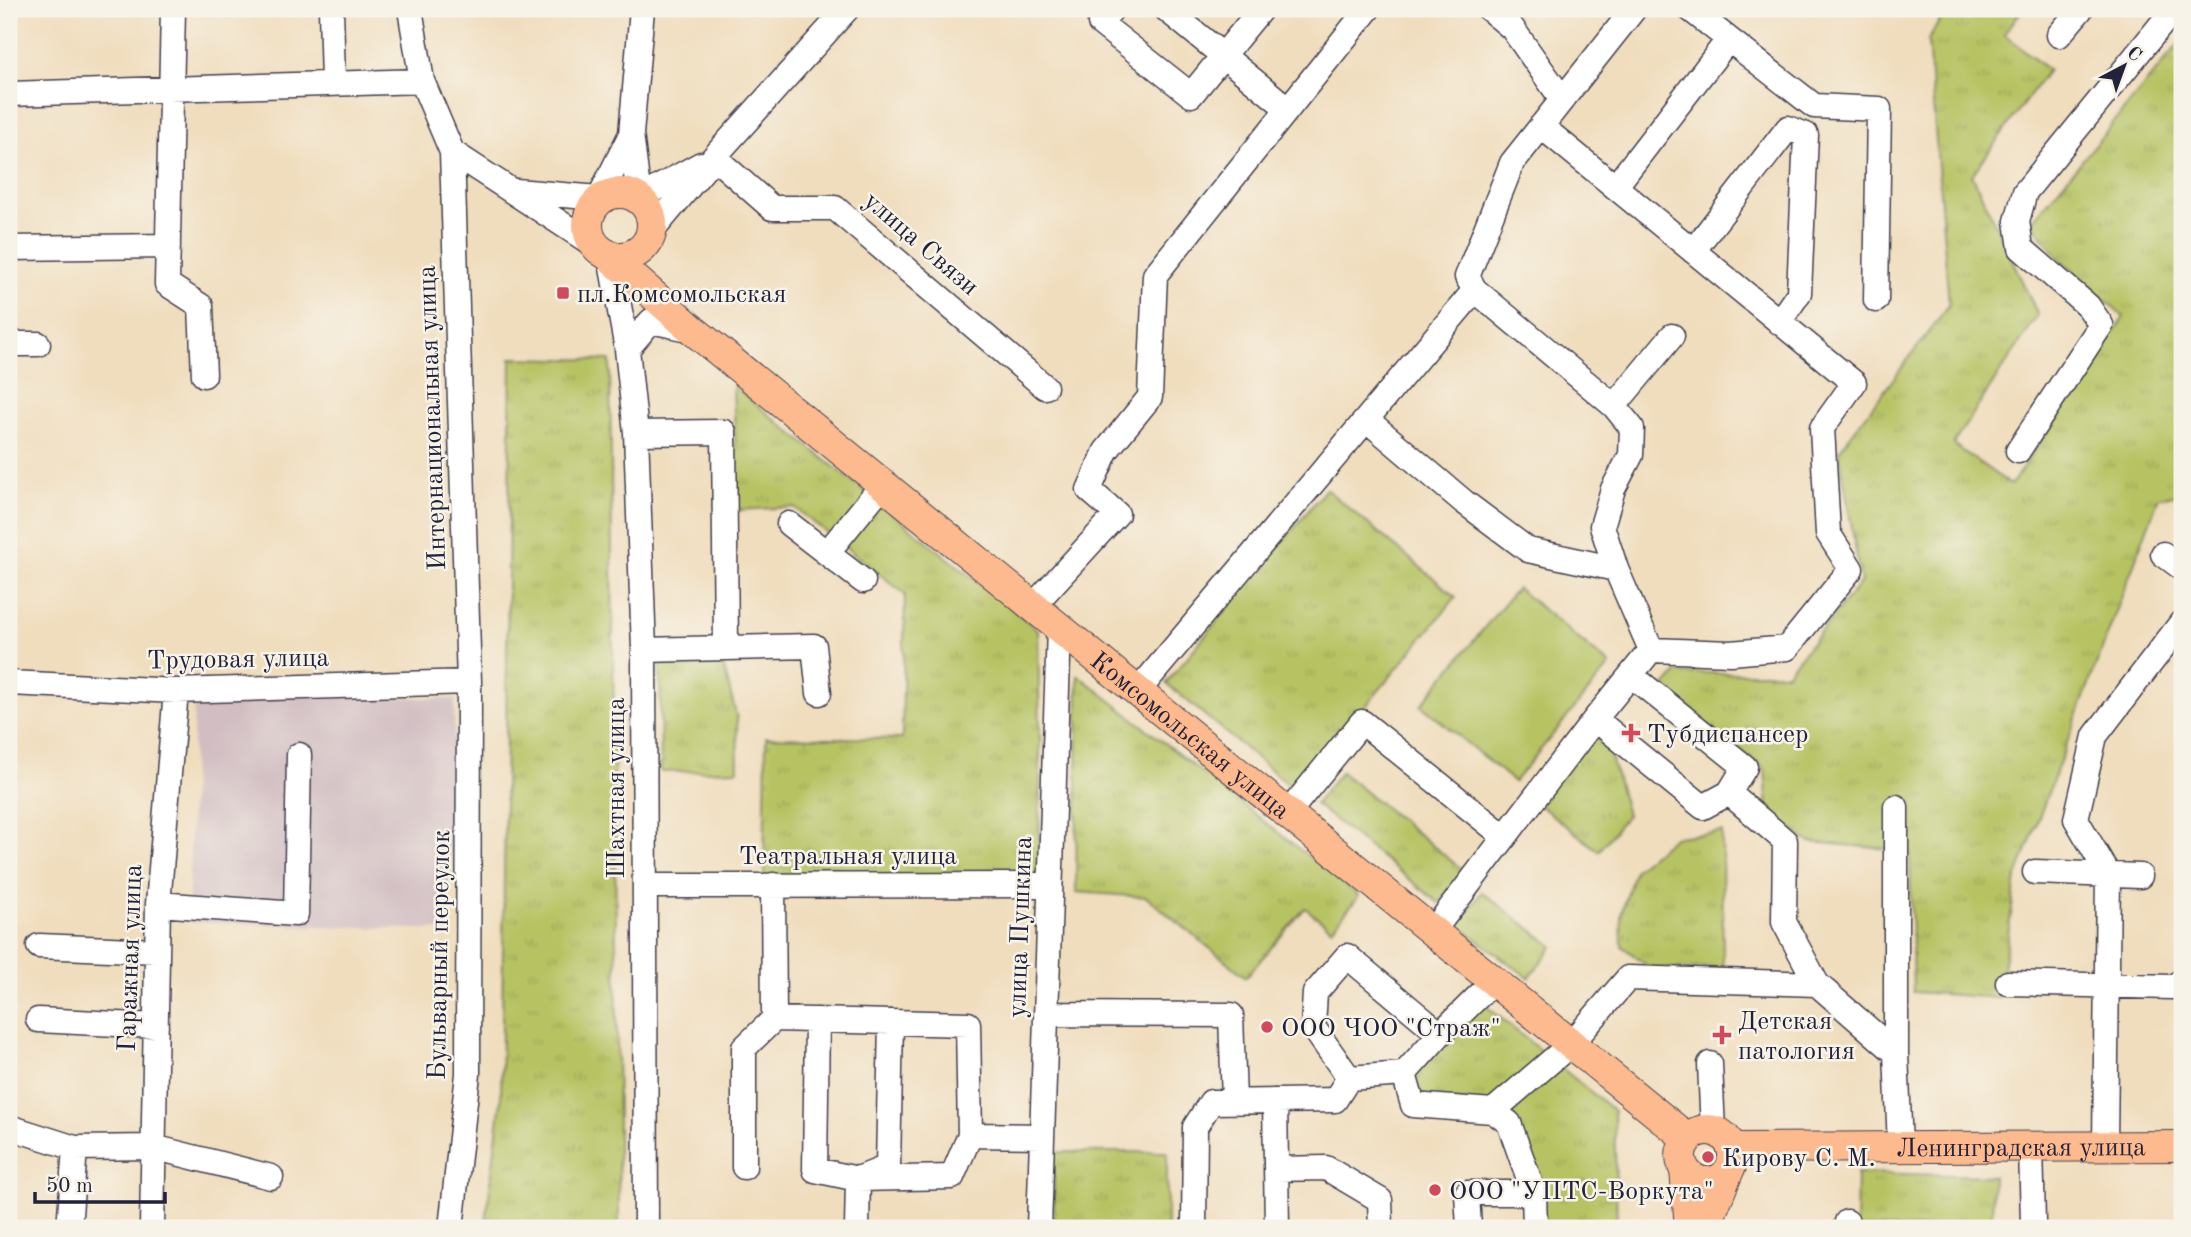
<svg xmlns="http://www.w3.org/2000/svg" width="2191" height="1237" font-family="'Old Standard TT',serif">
<defs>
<pattern id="grass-tufts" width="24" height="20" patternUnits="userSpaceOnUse" patternTransform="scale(1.75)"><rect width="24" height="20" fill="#b7c364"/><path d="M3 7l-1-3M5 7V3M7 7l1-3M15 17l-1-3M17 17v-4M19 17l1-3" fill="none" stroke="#9da758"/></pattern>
</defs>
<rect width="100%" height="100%" fill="#f7f3e8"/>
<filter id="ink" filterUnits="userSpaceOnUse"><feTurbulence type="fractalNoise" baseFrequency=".0143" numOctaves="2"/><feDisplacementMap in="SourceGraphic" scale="14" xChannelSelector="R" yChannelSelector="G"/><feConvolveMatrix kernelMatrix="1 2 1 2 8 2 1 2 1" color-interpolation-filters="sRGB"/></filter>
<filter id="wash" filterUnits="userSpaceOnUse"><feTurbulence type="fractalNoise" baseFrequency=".00686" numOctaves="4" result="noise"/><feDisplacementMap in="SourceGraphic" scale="28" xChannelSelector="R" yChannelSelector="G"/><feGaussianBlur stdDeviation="1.57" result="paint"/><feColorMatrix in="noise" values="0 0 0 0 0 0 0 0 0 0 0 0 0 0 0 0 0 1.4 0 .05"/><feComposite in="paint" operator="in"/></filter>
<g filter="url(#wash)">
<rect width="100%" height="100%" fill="#f0ddbd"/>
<path fill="#d2bec2" d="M 194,692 L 455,699 L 449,930 L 188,922 Z"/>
<path fill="url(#grass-tufts)" stroke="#6c7250" stroke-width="2" d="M 1947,9 L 2023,9 L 2004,34 L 2048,70 L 1972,175 L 2038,315 L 1953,444 L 2011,485 L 2124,317 L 2059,258 L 2031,222 L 2182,40 L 2182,494 L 2159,497 L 2016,879 L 1999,998 L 1913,992 L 1910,851 L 1809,842 L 1768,812 L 1765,769 L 1661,691 L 1677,673 L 1787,673 L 1861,582 L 1839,451 L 1949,305 L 1928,40 Z
M 511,358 L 610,360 L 619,1228 L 485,1228 L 501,1100 Z
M 733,386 L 1038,630 L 1040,740 L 1039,882 L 764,879 L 766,737 L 902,739 L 905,594 L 794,507 L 738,510 Z
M 1326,489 L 1456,597 L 1296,791 L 1166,683 Z
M 723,664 L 737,718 L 738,770 L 661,772 L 660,665 Z
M 1078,675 L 1359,896 L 1332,929 L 1305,908 L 1246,977 L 1146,897 L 1076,892 Z
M 1594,733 L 1609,749 L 1627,815 L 1599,851 L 1538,804 Z
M 1341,772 L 1464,871 L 1439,903 L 1315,804 Z
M 1722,832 L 1723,967 L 1651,969 L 1622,946 L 1621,915 L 1635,869 L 1674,837 Z
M 1482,892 L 1553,946 L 1529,978 L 1458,925 Z
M 1480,1001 L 1614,1111 L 1617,1228 L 1541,1228 L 1510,1106 L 1420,1099 L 1413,1076 Z
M 1054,1152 L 1167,1152 L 1167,1228 L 1054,1228 Z
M 1857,1173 L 1993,1176 L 1992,1228 L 1856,1228 Z"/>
<path fill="#b7c364" stroke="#6c7250" stroke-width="2" d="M 1517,588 L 1610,665 L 1514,782 L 1421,705 Z"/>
</g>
<g filter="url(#ink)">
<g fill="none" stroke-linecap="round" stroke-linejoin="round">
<defs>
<path id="minor" d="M 173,9 L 167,284 L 201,306 L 204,375
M 331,9 L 333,82
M 410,9 L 422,81 L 452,152 L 469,682 L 468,1074 L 451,1228
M 642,9 L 631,134 L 639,198 L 701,164
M 1112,9 L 1100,23 L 1191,95 L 1261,9
M 1166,9 L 1287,108
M 1489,9 L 1512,28 L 1562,99
M 1634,9 L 1512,163 L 1467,277 L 1475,290 L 1614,406 L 1632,428 L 1631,455 L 1613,489 L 1602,526 L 1616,569 L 1651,650
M 1690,9 L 1814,106 L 1879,109 L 1876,300
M 2059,35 L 2081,9
M 9,94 L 422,81
M 452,152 L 591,243
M 714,157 L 772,208 L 835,208 L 1045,387
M 1615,187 L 1728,40
M 516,191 L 599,198 L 631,134
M 652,231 L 714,157 L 847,9
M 9,248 L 168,246
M 1693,251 L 1788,128 L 1806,135 L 1799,293 L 1779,322
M 610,257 L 627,349 L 636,433 L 644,650 L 646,1228
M 9,344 L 38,344
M 627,349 L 651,321 L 693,330
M 1614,406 L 1672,336
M 1367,420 L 1464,502 L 1528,550 L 1616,569
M 636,433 L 724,432 L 726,648 L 644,650
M 2018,451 L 2101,325 L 2088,306 L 2021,248 L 2017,221 L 2025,192 L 2174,9
M 789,524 L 863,581
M 827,553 L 883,484
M 2163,554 L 2182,568
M 1033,606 L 1117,514 L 1089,490 L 1106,451 L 1150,397 L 1155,275 L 1368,9
M 726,648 L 814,646 L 819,693
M 1631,675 L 1745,767 L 1729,793 L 1785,841 L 1784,922 L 1817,984
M 9,683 L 176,691 L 469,682
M 1138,691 L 1475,290
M 1595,719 L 1703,807 L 1729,793
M 1896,807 L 1896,1053 L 1900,1147
M 1288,813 L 1362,722 L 1505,837
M 2035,872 L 2140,876
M 773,885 L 774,1019 L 968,1024 L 970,1135 L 1042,1136
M 645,886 L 1050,885
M 158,904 L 296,914 L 299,755
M 1433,931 L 1595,719 L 1651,650 L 1731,653 L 1787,648 L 1851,569 L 1828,533 L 1822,428 L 1854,383 L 1541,126
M 39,946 L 157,951
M 2008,983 L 2172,987 L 2182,981
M 1046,1014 L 1231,1015 L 1234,1101
M 38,1020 L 156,1026
M 817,1020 L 815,1170 L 858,1179 L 952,1177 L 970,1135
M 1710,1064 L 1713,1131
M 1404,1074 L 1440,1034
M 1349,1078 L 1313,1027 L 1315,993 L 1347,956 L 1440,1034 L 1494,981
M 1275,1101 L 1277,1228
M 1493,1111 L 1509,1123 L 1534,1193 L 1535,1228
M 9,1127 L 75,1148 L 153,1147 L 271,1177
M 2105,1146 L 2108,874 L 2076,819 L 2095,736 L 2182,622
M 2031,1147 L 2033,1222
M 744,1167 L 744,1048 L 774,1019
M 1276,1169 L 1326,1168 L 1380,1200 L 1381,1228
M 1847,1222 L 1847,1228
M 69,1228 L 75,1148
M 152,1228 L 158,904 L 176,691
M 857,1228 L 858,1179 L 888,1167 L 891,1022
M 1039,1228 L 1059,628
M 1194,1228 L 1195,1127 L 1211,1102 L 1335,1100 L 1349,1078 L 1404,1074 L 1413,1105 L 1493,1111 L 1571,1044 L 1628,978 L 1817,984 L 1896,1053
M 1469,1228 L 1467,1193 L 1534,1193"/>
<g id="major">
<circle cx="620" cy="225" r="32"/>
<path id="s1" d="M 610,257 L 693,330 L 1688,1139"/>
<circle cx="1707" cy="1156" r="26"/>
<path id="s2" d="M 1732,1148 L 2182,1146"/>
<path d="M 1685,1170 L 1690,1228"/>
<path d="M 1705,1228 L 1728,1172"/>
</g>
</defs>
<use href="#minor" stroke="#413e4e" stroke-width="27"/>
<use href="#major" stroke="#413e4e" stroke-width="32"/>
<use href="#minor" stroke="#fff" stroke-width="24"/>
<use href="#major" stroke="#fcba8e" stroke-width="30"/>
</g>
</g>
<g fill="#d1495b" stroke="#f7f3e8" stroke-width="2.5">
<rect x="556" y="286" width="14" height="14" rx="3.5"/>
<path d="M1627.5 722.5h7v7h7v7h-7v7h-7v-7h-7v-7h7z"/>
<circle cx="1267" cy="1027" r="7"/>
<path d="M1718.5 1024.5h7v7h7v7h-7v7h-7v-7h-7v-7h7z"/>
<circle cx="1708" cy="1157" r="7"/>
<circle cx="1435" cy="1190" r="7"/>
</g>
<g text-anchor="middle" stroke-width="5" stroke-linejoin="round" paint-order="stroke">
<g font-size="26" fill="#22223b" stroke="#f7f3e8">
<text transform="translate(922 243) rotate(41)" y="9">улица Связи</text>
<text transform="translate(431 418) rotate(-92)" y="9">Интернациональная улица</text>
<text transform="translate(238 658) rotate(-1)" y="9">Трудовая улица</text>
<text dy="9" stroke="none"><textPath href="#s1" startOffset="752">Комсомольская улица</textPath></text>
<text transform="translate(615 788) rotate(-90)" y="9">Шахтная улица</text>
<text x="848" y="864">Театральная улица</text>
<text transform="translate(1019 927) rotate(-88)" y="9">улица Пушкина</text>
<text transform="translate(438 955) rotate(-89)" y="9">Бульварный переулок</text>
<text transform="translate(129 958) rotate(-88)" y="9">Гаражная улица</text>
<text dy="9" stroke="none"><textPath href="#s2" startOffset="289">Ленинградская улица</textPath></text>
</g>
<g font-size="26" fill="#22223b" stroke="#f7f3e8" text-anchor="start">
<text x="577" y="302">пл.Комсомольская</text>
<text x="1647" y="742">Тубдиспансер</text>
<text x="1738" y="1029">Детская<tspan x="1738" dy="30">патология</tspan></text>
<text x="1281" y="1036">ООО ЧОО "Страж"</text>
<text x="1722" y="1166">Кирову С. М.</text>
<text x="1449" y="1199">ООО "УПТС-Воркута"</text>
</g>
</g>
<rect width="2191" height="1237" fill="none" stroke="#f7f3e8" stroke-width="35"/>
<g transform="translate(2124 66) rotate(41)" stroke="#f7f3e8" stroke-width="5" paint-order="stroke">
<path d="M0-5L12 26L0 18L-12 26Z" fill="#22223b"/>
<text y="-10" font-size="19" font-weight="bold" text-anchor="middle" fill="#22223b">С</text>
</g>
<path d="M35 1192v10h130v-10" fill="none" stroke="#22223b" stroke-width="3.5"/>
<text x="46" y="1192" font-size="21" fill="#22223b" stroke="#f7f3e8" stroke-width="5" paint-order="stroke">50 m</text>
</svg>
